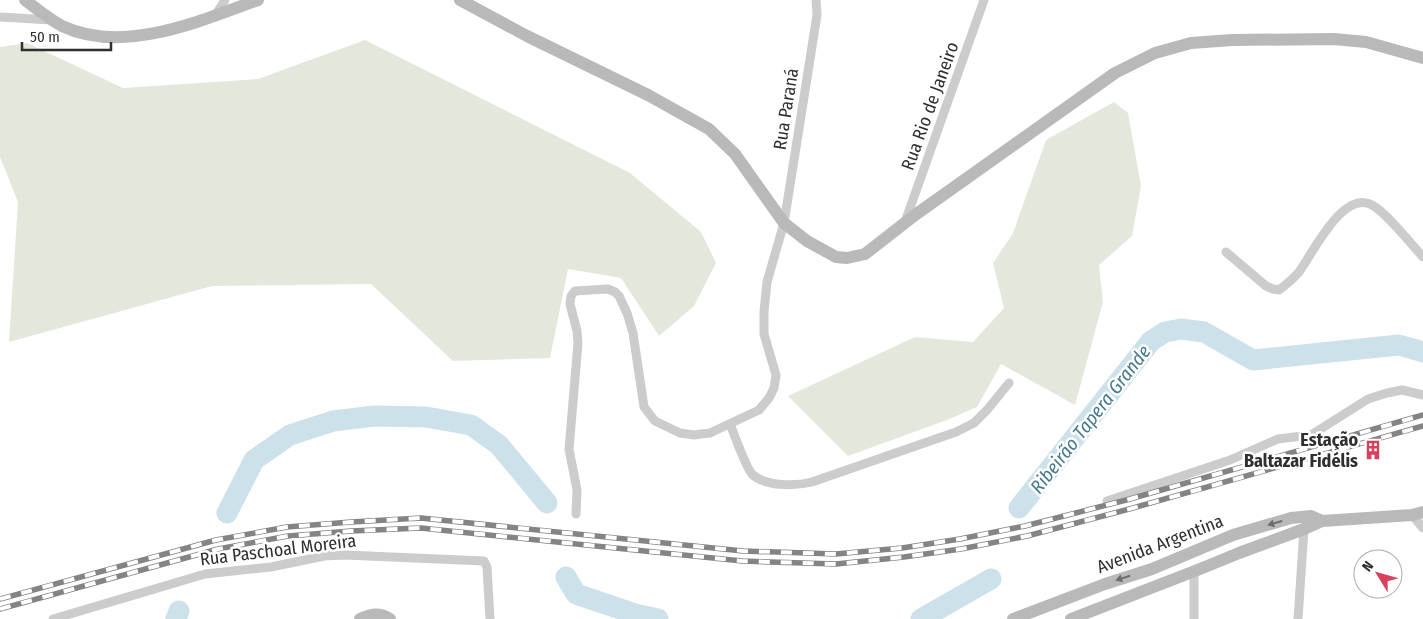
<svg xmlns="http://www.w3.org/2000/svg" width="1423" height="619" font-family="'Fira Sans Condensed',sans-serif">
<rect width="100%" height="100%" fill="#fff"/>
<path fill="#e4e8dc" d="M 365,40 L 630,173 L 701,232 L 716,263 L 694,306 L 659,336 L 621,278 L 568,269 L 550,358 L 453,361 L 371,284 L 212,286 L 9,342 L 18,202 L 0,157 L 0,47 L 27,43 L 123,88 L 258,79 Z
M 1114,102 L 1128,113 L 1141,186 L 1132,236 L 1099,265 L 1103,302 L 1075,405 L 1001,364 L 977,407 L 947,420 L 848,456 L 788,396 L 915,337 L 973,342 L 1004,308 L 993,263 L 1013,233 L 1046,140 Z"/>
<g fill="none" stroke-linecap="round" stroke-linejoin="round">
<path stroke="#cce1e9" stroke-width="21" d="M 1019,508 L 1151,341 L 1165,332 L 1181,329 L 1204,332 L 1253,360 L 1399,345 L 1423,352
M 227,513 L 254,460 L 290,435 L 333,421 L 374,416 L 426,417 L 471,425 L 499,445 L 547,503
M 566,577 L 576,594 L 635,614 L 658,619
M 176,619 L 179,611
M 921,619 L 991,579"/>
<path stroke="#ccc" stroke-width="9" d="M 215,16 L 225,0
M 0,17 L 51,20
M 905,222 L 984,0
M 1226,252 L 1266,286 L 1273,289 L 1279,290 C 1287,284 1293,279 1299,272 C 1313,253 1343,189 1372,205 C 1387,213 1410,243 1423,257
M 730,424 C 735,436 745,466 752,474 C 765,487 796,486 812,482 L 956,432 L 974,423 L 987,410 L 1009,383
M 1107,501 L 1230,460 L 1278,439 L 1311,435 L 1368,399 L 1387,393 L 1402,390 L 1423,395
M 576,514 L 577,490 L 569,449 L 578,343 L 577,331 L 570,304 L 571,296 L 575,291 L 608,289 L 615,292 L 619,296 L 627,313 L 633,333 L 644,407 L 655,421 L 680,433 L 694,435 L 710,433 L 759,410 L 769,398 L 774,388 L 776,375 L 764,334 L 764,312 L 767,282 L 784,223 L 817,15 L 816,0
M 1412,515 L 1423,528
M 53,619 L 205,574 L 271,567 L 324,556 L 345,555 L 484,561 L 487,567 L 490,619
M 1194,619 L 1194,571
M 1298,619 L 1304,529"/>
<path stroke="#b9b9b9" stroke-width="12" d="M 25,0 C 37,9 49,19 62,26 C 123,55 200,21 258,0
M 460,0 L 527,36 L 648,95 L 709,129 L 735,154 L 784,223 L 807,241 L 836,257 L 847,258 L 865,254 L 915,215 L 1115,73 L 1155,53 L 1191,43 L 1232,40 L 1334,39 L 1366,42 L 1423,58
M 360,619 C 371,614 379,612 390,619
M 1013,619 L 1105,584 L 1152,569 L 1233,535 L 1291,518 L 1311,516 L 1322,521
M 1071,619 L 1200,569 L 1239,553 L 1304,529 L 1322,521 L 1412,515 L 1423,512"/>
<defs>
<path id="rail" d="M 0,599 L 216,540 L 287,527 L 351,522 L 421,518 L 743,551 L 836,554 L 902,548 L 960,539 L 1025,526 L 1130,499 L 1423,415
M 0,609 L 218,549 L 288,536 L 351,531 L 421,528 L 742,561 L 836,564 L 904,557 L 961,549 L 1027,536 L 1133,508 L 1423,426"/>
</defs>
<use href="#rail" stroke="#848484" stroke-width="5.5"/>
<use href="#rail" stroke="#fff" stroke-width="4" stroke-dasharray="11" stroke-linecap="butt"/>
</g>
<defs><path id="oneway-solid" d="M-6-.8H1V-3.2L6.5 0L1 3.2V.8H-6Z" transform="scale(1.25)"/></defs>
<g fill="#6d6d6d">
<use href="#oneway-solid" transform="translate(1275 523) rotate(164)"/>
<use href="#oneway-solid" transform="translate(1123 578) rotate(162)"/>
</g>
<defs>
<symbol id="building-bare" viewBox="-9 -9 18 18"><path d="M-4-6H4V6H1V3H-1V6H-4ZM-2.5-4.3h1.7v1.8h-1.7ZM.8-4.3h1.7v1.8H.8ZM-2.5-1h1.7V.8h-1.7ZM.8-1h1.7V.8H.8Z" fill="#d7415d" stroke="#fff" stroke-width="2.5" paint-order="stroke"/></symbol>
</defs>
<g fill-rule="evenodd">
<use href="#building-bare" x="1359" y="436" width="28" height="28"/>
</g>
<g text-anchor="middle" stroke-width="5" stroke-linejoin="round" paint-order="stroke">
<g font-size="18" fill="#2f2f2f" stroke="#fff">
<text transform="translate(930 106) rotate(-70)" y="6">Rua Rio de Janeiro</text>
<text transform="translate(786 109) rotate(-81)" y="6">Rua Paraná</text>
<text transform="translate(1160 544) rotate(-21)" y="6">Avenida Argentina</text>
<text transform="translate(278 550) rotate(-7)" y="6">Rua Paschoal Moreira</text>
</g>
<g font-size="18" font-weight="bold" fill="#2f2f2f" stroke="#fff" text-anchor="end">
<text x="1358" y="446">Estação<tspan x="1358" dy="21">Baltazar Fidélis</tspan></text>
</g>
<g font-size="19" font-style="italic" fill="#44788b" stroke="#fff">
<text transform="translate(1090 419) rotate(-52)" y="7">Ribeirão Tapera Grande</text>
</g>
</g>
<g transform="translate(1378 574) rotate(307)"><circle r="24" fill="#ffffff" stroke="#acacac"/>
<path d="M0-4L9 19L0 12L-9 19Z" fill="#d7415d"/>
<text y="-8" font-size="14" font-weight="bold" text-anchor="middle" fill="#2f2f2f">N</text>
</g>
<path d="M22 42v8h89v-8" fill="none" stroke="#2f2f2f" stroke-width="2.5"/>
<text x="30" y="42" font-size="15" fill="#2f2f2f" stroke="#ffffff" stroke-width="4" paint-order="stroke">50 m</text>
</svg>
